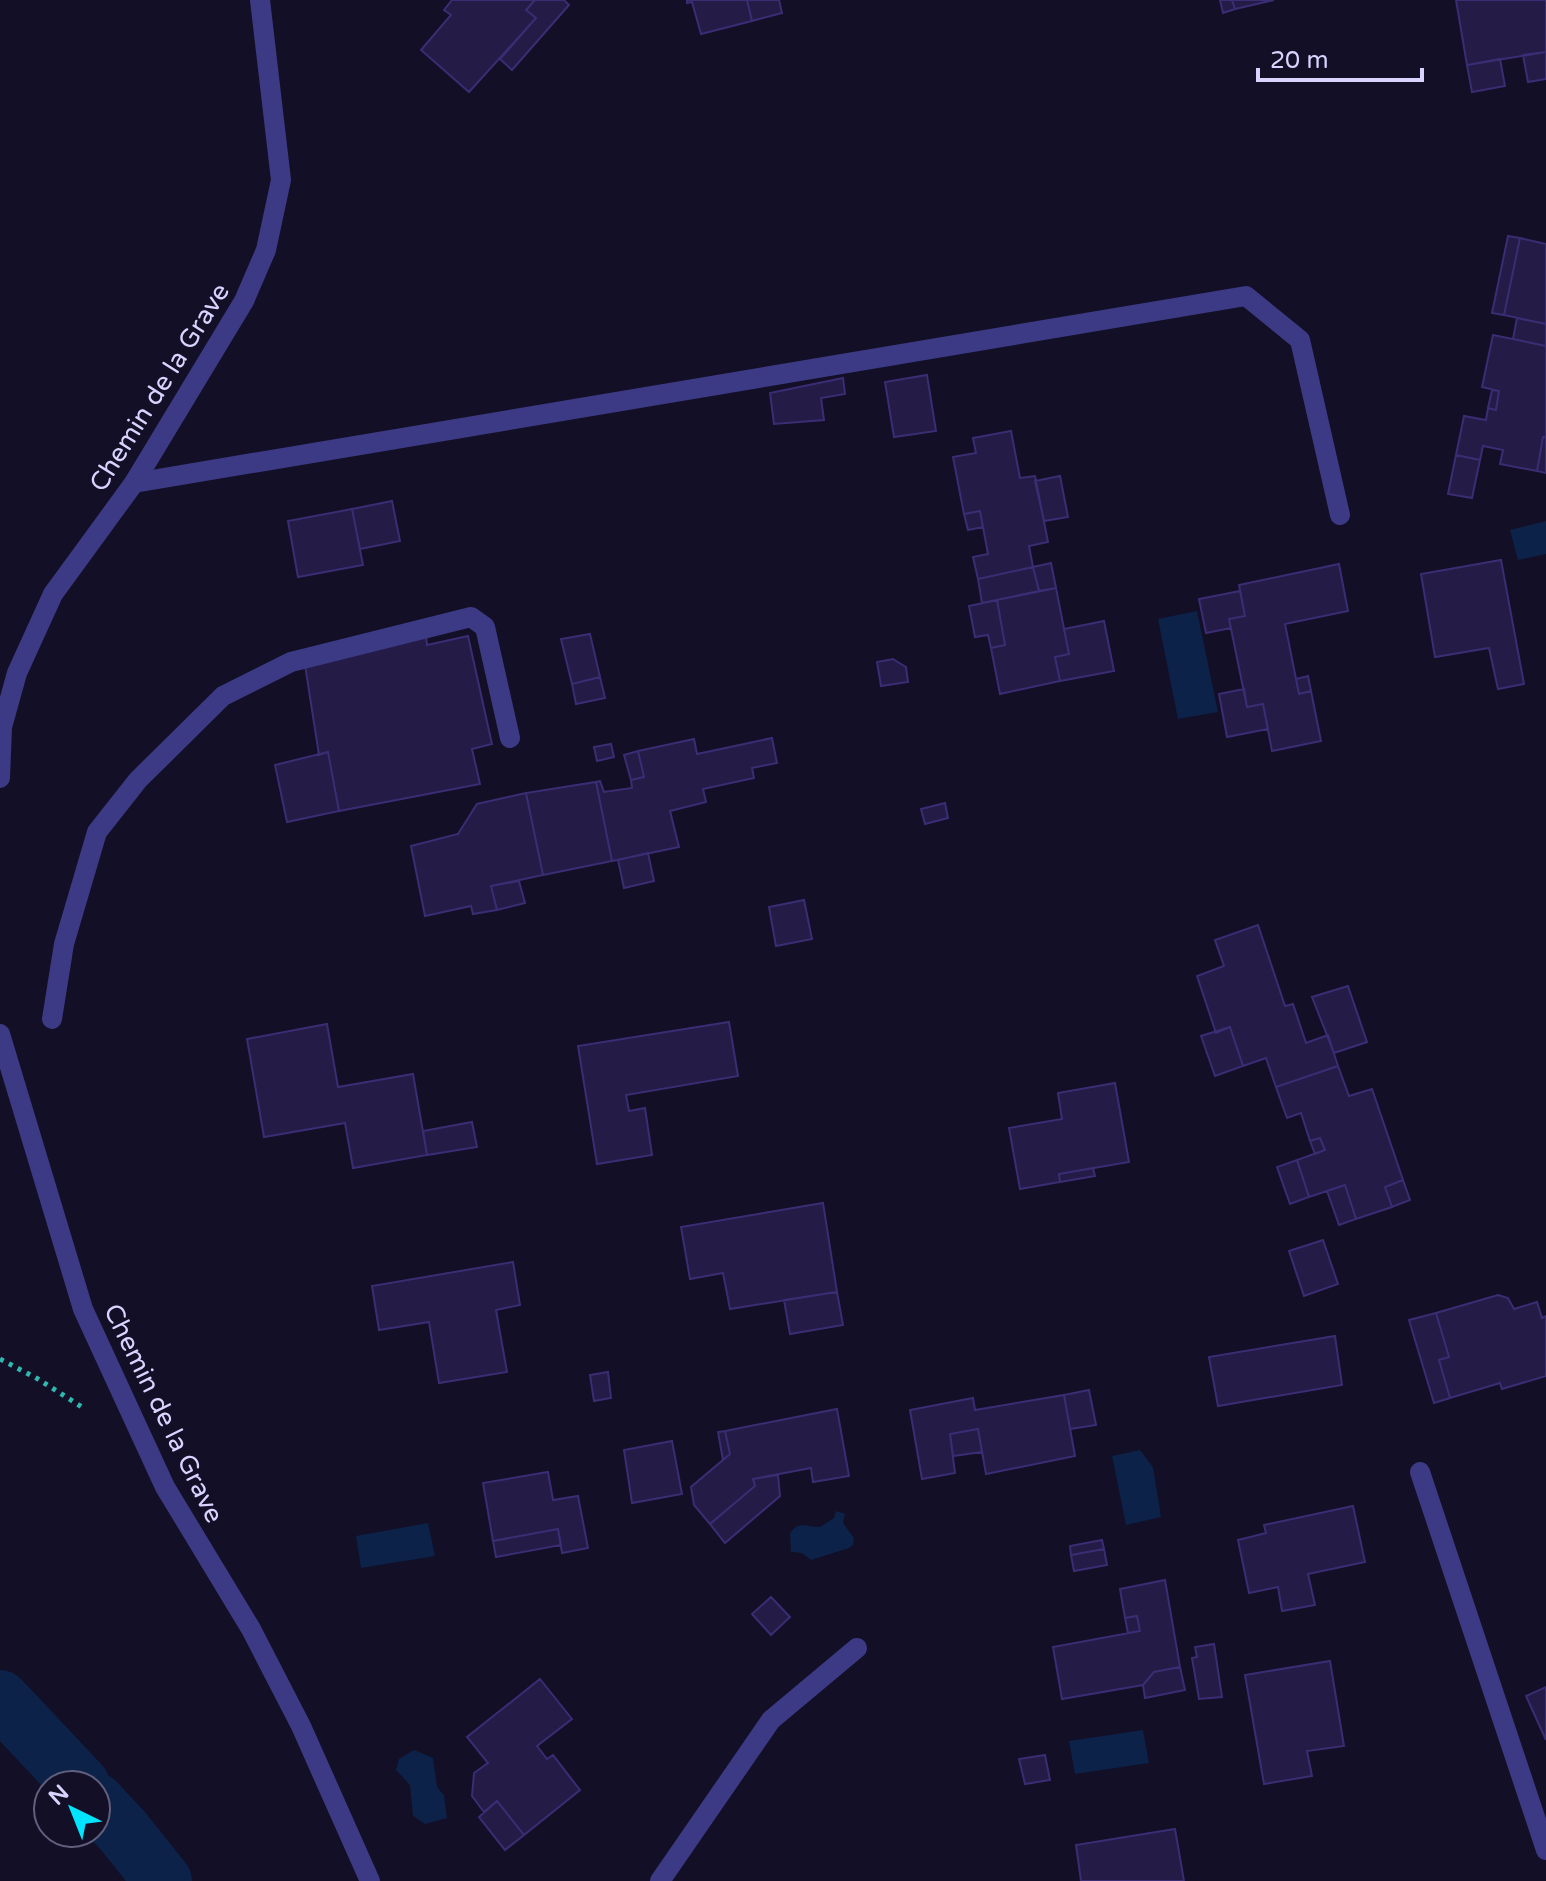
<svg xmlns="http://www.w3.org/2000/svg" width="1546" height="1881" font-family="'Varela Round',sans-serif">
<rect width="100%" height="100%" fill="#130f26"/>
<path fill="#0c2248" d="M 1546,521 L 1546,554 L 1518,560 L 1510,530 Z
M 1197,611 L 1218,712 L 1178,719 L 1158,619 Z
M 1140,1450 L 1153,1467 L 1161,1517 L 1126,1525 L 1112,1456 Z
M 836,1511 L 845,1514 L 843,1523 L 854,1538 L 853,1545 L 849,1548 L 811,1560 L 802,1553 L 791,1552 L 790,1534 C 797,1520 808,1527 820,1527 L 834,1518 Z
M 428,1523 L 435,1556 L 361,1568 L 356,1536 Z
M 1143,1730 L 1149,1763 L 1075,1774 L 1069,1741 Z
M 414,1750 L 433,1758 L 437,1787 L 444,1795 L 447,1818 L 425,1824 L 413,1816 L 410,1785 L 396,1770 L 399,1759 Z"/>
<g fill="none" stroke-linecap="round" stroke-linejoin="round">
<path stroke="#0c2248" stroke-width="58" d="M 0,1699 L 81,1785
M 96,1802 L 123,1831 L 163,1881"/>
</g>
<path fill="#241b47" stroke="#3b2d73" stroke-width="2" d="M 452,0 L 535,0 L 526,10 L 536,18 L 469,92 L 421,50 L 451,15 L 444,10 Z
M 535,0 L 564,0 L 569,5 L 512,70 L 500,59 L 536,18 L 526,10 Z
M 687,0 L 747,0 L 752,21 L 701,34 L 692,2 L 687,3 Z
M 747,0 L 779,0 L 782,13 L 752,21 Z
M 1220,0 L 1232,0 L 1235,9 L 1223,13 Z
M 1232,0 L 1274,0 L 1235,9 Z
M 1456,0 L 1546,0 L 1546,52 L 1467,65 Z
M 1546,52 L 1546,79 L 1528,82 L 1523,55 Z
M 1500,59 L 1505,86 L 1472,92 L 1467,65 Z
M 1508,236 L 1520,238 L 1504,315 L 1492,313 Z
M 1520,238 L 1546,244 L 1546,324 L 1504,315 Z
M 1517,318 L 1546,324 L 1546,346 L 1513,339 Z
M 1493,335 L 1546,346 L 1546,437 L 1543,437 L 1537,471 L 1500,464 L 1503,450 L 1483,446 L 1480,460 L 1456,455 L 1464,416 L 1486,420 L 1488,408 L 1496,410 L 1499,391 L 1482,387 Z
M 927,375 L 936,431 L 894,437 L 885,382 Z
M 843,378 L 845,394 L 821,398 L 824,420 L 774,424 L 770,393 Z
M 1492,390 L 1499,391 L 1496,410 L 1488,408 Z
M 1011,431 L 1020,478 L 1035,476 L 1048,542 L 1029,546 L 1033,567 L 978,579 L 973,557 L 988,554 L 980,511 L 964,514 L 953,457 L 976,453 L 973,438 Z
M 1543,437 L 1546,437 L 1546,473 L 1537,471 Z
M 1456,455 L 1480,460 L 1472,498 L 1448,494 Z
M 1060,476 L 1068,517 L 1044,521 L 1035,481 Z
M 392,501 L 400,541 L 360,549 L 352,509 Z
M 352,509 L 363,565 L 298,577 L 288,521 Z
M 980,511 L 983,527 L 968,530 L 964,514 Z
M 1501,560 L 1524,684 L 1498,689 L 1489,648 L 1435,657 L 1421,574 Z
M 1051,563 L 1056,588 L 1039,591 L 1033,567 Z
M 1339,564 L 1348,611 L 1285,624 L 1299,694 L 1311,691 L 1321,741 L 1272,751 L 1263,704 L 1247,707 L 1229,619 L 1245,616 L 1239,585 Z
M 1033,567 L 1039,591 L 982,603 L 978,579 Z
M 1056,588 L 1069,654 L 1055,657 L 1060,681 L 1000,694 L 991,648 L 1005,645 L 997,600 Z
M 1240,591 L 1245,616 L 1229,619 L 1231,628 L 1206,633 L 1199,599 Z
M 997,600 L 1005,645 L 991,648 L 988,635 L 975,637 L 969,606 Z
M 1104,621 L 1114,671 L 1060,681 L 1055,657 L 1069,654 L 1064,629 Z
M 590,634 L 600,677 L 572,684 L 561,639 Z
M 426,636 L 427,645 L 468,636 L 492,744 L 472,749 L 480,784 L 339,811 L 328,752 L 319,755 L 305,665 Z
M 893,659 L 906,667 L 908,682 L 881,686 L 877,662 Z
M 1308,676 L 1311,691 L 1299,694 L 1296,679 Z
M 600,677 L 605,698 L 576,704 L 572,684 Z
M 1244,689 L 1247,707 L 1263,704 L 1268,729 L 1227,737 L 1219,694 Z
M 772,738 L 777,763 L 752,768 L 754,778 L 703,789 L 706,802 L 670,811 L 679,847 L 612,861 L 596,782 L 600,781 L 604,792 L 632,788 L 631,780 L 644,777 L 638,751 L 694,739 L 697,754 Z
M 611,744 L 614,757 L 597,761 L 594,747 Z
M 638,751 L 644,777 L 631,780 L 624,755 Z
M 328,752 L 339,811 L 287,822 L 275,765 Z
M 596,782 L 612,861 L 543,875 L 526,793 Z
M 526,793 L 543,875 L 491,886 L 497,910 L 473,914 L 471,906 L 425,916 L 411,846 L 458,834 L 477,804 Z
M 945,803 L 948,818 L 925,824 L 921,809 Z
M 648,853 L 654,881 L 624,888 L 618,860 Z
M 519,881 L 525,903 L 497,910 L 491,886 Z
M 804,900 L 812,939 L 776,946 L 769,907 Z
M 1258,925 L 1285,1006 L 1293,1004 L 1306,1043 L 1328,1035 L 1338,1066 L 1276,1087 L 1266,1058 L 1243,1066 L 1230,1027 L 1216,1033 L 1197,976 L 1224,966 L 1215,940 Z
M 1348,986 L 1367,1042 L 1334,1053 L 1312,997 Z
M 729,1022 L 738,1076 L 626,1095 L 629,1111 L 645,1108 L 652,1155 L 597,1164 L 578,1046 Z
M 327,1024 L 338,1087 L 413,1074 L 427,1155 L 353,1168 L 345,1123 L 264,1137 L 247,1039 Z
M 1230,1027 L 1243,1066 L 1215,1076 L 1201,1036 Z
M 1338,1066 L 1349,1096 L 1372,1089 L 1403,1180 L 1385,1187 L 1392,1207 L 1356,1219 L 1345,1185 L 1309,1197 L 1297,1160 L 1325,1150 L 1320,1138 L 1310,1141 L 1301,1113 L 1287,1118 L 1276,1087 Z
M 1115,1083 L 1129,1162 L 1059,1174 L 1060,1182 L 1020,1189 L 1009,1128 L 1062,1119 L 1058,1093 Z
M 472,1122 L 477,1147 L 427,1155 L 423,1131 Z
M 1320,1138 L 1325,1150 L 1315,1154 L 1310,1141 Z
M 1297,1160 L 1309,1197 L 1290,1204 L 1277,1167 Z
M 1093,1168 L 1095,1176 L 1060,1182 L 1059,1174 Z
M 1403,1180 L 1410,1200 L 1392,1207 L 1385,1187 Z
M 1345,1185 L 1356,1219 L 1339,1225 L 1327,1191 Z
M 823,1203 L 837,1292 L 730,1309 L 723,1273 L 690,1279 L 681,1227 Z
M 1323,1240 L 1338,1284 L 1304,1296 L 1289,1251 Z
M 513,1262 L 520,1305 L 496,1310 L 507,1372 L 439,1383 L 429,1322 L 379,1330 L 372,1286 Z
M 837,1292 L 843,1325 L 790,1334 L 784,1300 Z
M 1498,1295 L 1508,1298 L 1514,1309 L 1537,1302 L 1542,1318 L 1546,1316 L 1546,1376 L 1502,1389 L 1500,1383 L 1450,1398 L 1439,1360 L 1449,1357 L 1436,1313 Z
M 1436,1313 L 1449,1357 L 1439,1360 L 1450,1398 L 1434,1403 L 1409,1320 Z
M 1335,1336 L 1342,1385 L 1218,1406 L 1209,1357 Z
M 608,1372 L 611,1398 L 594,1401 L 590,1375 Z
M 1089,1390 L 1096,1425 L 1070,1429 L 1064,1395 Z
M 1064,1395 L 1075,1456 L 986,1474 L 978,1429 L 950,1434 L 955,1473 L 922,1479 L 910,1410 L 973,1398 L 975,1410 Z
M 837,1409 L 849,1476 L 813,1482 L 811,1468 L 753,1479 L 755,1486 L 710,1524 L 694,1505 L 691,1487 L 730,1454 L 725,1431 Z
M 978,1429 L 982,1452 L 953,1456 L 950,1434 Z
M 725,1431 L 730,1454 L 723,1460 L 718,1432 Z
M 672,1441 L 682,1494 L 632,1503 L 624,1450 Z
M 548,1472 L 553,1500 L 578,1496 L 588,1548 L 562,1553 L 558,1529 L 493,1541 L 483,1483 Z
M 778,1475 L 780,1496 L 725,1543 L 710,1524 L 755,1486 L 753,1479 Z
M 1353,1506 L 1365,1562 L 1308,1574 L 1315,1605 L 1282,1611 L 1278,1587 L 1249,1593 L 1238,1540 L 1266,1533 L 1264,1525 Z
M 558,1529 L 561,1545 L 496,1557 L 493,1541 Z
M 1102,1540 L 1104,1549 L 1071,1555 L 1070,1546 Z
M 1104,1549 L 1107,1565 L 1074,1571 L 1071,1555 Z
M 1165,1580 L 1180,1667 L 1154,1672 L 1143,1685 L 1062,1699 L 1053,1647 L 1140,1631 L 1137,1616 L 1125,1618 L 1120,1589 Z
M 771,1597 L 790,1617 L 771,1635 L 752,1614 Z
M 1137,1616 L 1140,1631 L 1128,1633 L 1125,1618 Z
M 1214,1644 L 1222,1697 L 1199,1699 L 1192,1658 L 1197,1657 L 1195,1647 Z
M 1330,1661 L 1344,1746 L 1307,1751 L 1312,1776 L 1264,1784 L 1245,1675 Z
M 1180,1667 L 1185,1690 L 1145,1698 L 1143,1685 L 1154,1672 Z
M 540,1679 L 572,1719 L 537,1746 L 547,1759 L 553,1755 L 580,1790 L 524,1835 L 497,1801 L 484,1812 L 472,1796 L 474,1773 L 488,1763 L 467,1737 Z
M 1546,1687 L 1546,1740 L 1526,1696 Z
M 1045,1755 L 1050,1780 L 1025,1784 L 1019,1759 Z
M 497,1801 L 524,1835 L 505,1850 L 479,1817 Z
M 1175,1829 L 1184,1881 L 1081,1881 L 1076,1845 Z"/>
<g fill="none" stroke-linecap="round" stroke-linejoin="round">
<path stroke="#2fb8b0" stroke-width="5" stroke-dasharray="4 6" stroke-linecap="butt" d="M 0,1359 L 38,1379 L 85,1409"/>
<path stroke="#3d3a85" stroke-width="20" d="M 134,483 L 1246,296 L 1300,340 L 1340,515
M 52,1019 L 64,944 L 97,832 L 138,780 L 223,696 L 291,662 L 471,617 L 485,627 L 510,738
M 660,1881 L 771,1720 L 857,1648"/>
<path stroke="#3d3a85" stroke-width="20" d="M 0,778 L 2,727 L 17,673 L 53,594 L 134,483 L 244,301 L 266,250 L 281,180 L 260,0
M 0,1034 L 83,1309 L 165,1487 L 251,1629 L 301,1726 L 370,1881
M 1420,1472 L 1546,1850"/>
</g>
<g text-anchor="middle" stroke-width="8" stroke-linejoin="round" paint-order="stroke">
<g font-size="26" fill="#d9d4ff" stroke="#130f26">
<text transform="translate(159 387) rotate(-58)" y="9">Chemin de la Grave</text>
<text transform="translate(164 1413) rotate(64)" y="9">Chemin de la Grave</text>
</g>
</g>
<g transform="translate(72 1809) rotate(317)"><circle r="38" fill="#130f26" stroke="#625e7d" stroke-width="2"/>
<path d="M0-6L14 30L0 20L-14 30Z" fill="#00e5ff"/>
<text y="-12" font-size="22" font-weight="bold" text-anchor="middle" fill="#d9d4ff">N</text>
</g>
<path d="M1258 68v12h164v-12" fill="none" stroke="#d9d4ff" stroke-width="4"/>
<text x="1270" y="68" font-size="24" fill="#d9d4ff" stroke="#130f26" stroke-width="6" paint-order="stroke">20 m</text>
</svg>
